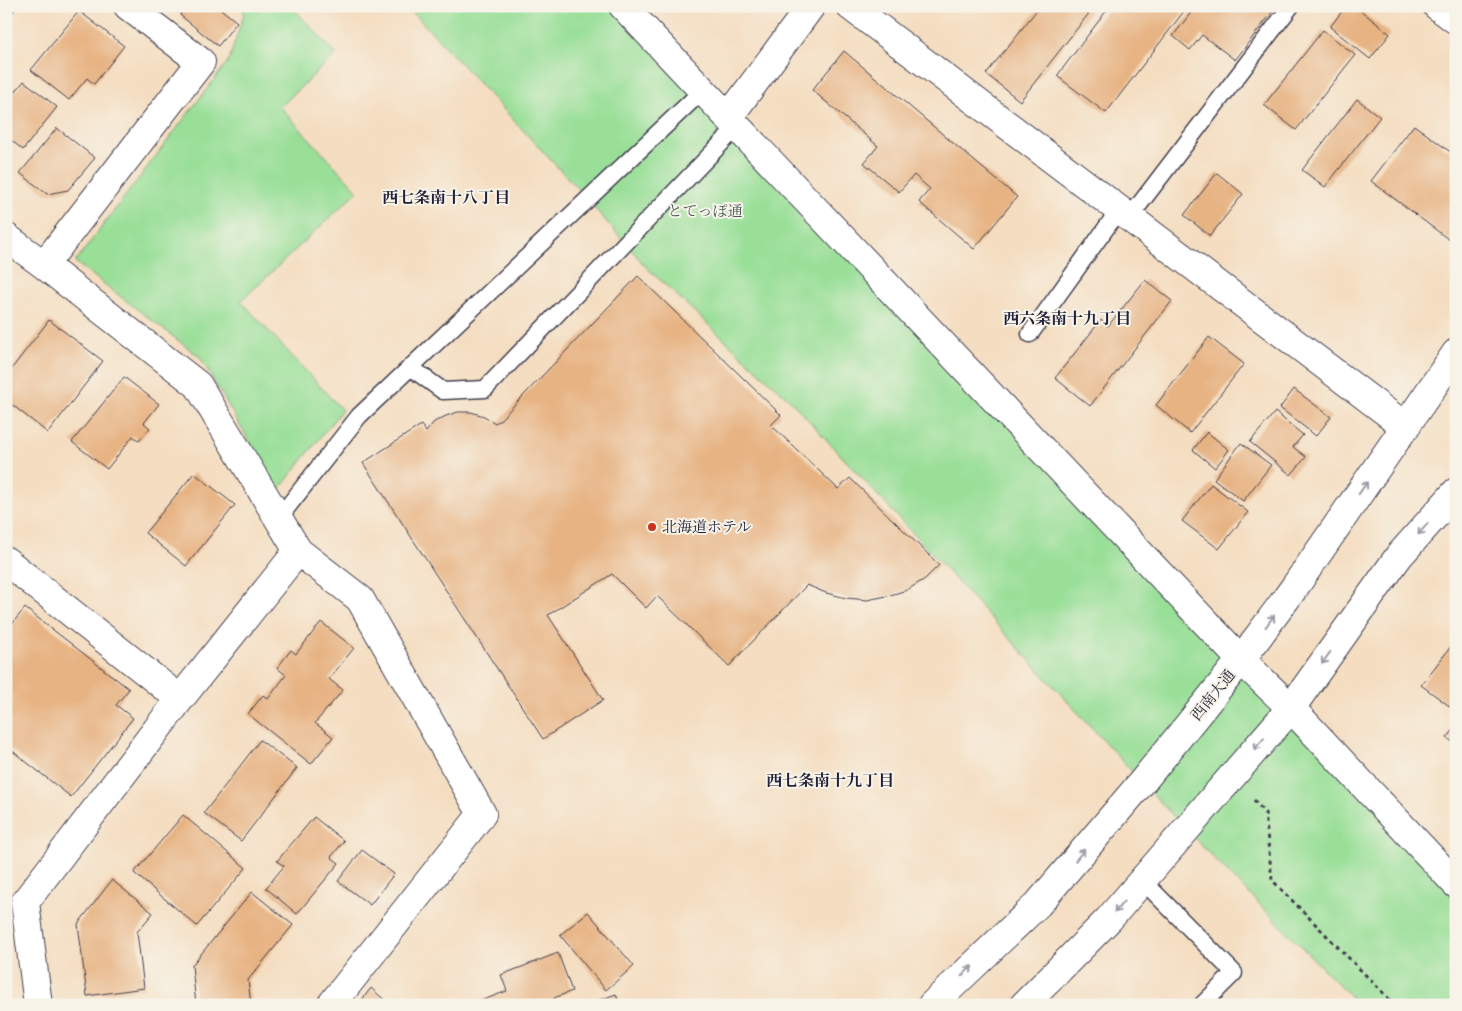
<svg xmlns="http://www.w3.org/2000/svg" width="1462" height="1011" font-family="'IM FELL DW Pica','Noto Serif JP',serif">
<rect width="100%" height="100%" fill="#f7f3e8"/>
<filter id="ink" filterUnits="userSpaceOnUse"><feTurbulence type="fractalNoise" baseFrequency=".02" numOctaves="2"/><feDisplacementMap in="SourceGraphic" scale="10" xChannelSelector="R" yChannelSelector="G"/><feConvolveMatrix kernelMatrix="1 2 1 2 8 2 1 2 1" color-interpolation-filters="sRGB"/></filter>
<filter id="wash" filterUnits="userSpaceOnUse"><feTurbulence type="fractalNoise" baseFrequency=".0096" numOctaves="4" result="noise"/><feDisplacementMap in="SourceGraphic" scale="20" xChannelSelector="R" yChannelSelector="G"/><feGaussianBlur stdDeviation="1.12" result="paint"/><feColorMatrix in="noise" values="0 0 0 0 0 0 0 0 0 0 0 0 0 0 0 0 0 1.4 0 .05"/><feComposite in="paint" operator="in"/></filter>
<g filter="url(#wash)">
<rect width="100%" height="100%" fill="#f4ddc0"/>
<path fill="#99df98" stroke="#5e806a" d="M 243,6 L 291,6 L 336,54 L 280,107 L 358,191 L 241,301 L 342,410 L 278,491 L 200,357 L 75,262 L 229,60 L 244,14 Z
M 407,6 L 623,6 L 1456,884 L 1456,1005 L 1359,1005 L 1185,829 L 790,400 L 647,268 L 577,188 Z"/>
<g id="blocks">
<path fill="#e7b383" d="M 6,6 L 17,6 L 9,17 L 6,15 Z
M 187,6 L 217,6 L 237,22 L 218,46 L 180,15 Z
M 1040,6 L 1082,6 L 1090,12 L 1020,101 L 986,74 Z
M 1110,6 L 1188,6 L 1106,113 L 1057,76 Z
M 1196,6 L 1277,6 L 1235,60 L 1202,35 L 1190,50 L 1173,36 Z
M 1346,6 L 1355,6 L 1390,34 L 1370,59 L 1330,27 Z
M 79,11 L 124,46 L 94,84 L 87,78 L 69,100 L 31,70 Z
M 1323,30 L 1355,55 L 1296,130 L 1264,105 Z
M 844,51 L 1017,197 L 974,249 L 919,202 L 930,189 L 914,175 L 899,192 L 864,163 L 878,146 L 812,90 Z
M 24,81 L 57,107 L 23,150 L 6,136 L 6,103 Z
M 1357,99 L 1380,117 L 1325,187 L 1302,170 Z
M 1414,125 L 1456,156 L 1456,245 L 1371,181 Z
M 57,128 L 95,158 L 68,190 L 47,194 L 20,173 Z
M 1217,173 L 1243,194 L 1210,236 L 1184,215 Z
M 638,276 L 781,415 L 771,425 L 838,489 L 850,478 L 939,565 L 925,579 L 907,590 L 887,596 L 867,600 L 846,598 L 826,593 L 807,585 L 729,666 L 657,596 L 646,608 L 612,574 L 548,615 L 603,700 L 543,739 L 363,463 L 421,425 L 426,432 L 434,422 L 446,416 L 458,412 L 471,412 L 484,416 L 495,423 L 499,421 Z
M 1145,280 L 1172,301 L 1090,406 L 1055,378 L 1101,320 L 1108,326 Z
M 49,320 L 103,361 L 48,433 L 6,400 L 6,376 Z
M 1209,337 L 1244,364 L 1190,433 L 1156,405 Z
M 124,377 L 159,404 L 144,423 L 150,428 L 139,441 L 133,436 L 107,469 L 72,442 Z
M 1294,389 L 1331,417 L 1316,436 L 1280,408 Z
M 1275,412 L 1303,435 L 1293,447 L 1306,457 L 1291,475 L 1250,442 Z
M 1207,432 L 1229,450 L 1215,468 L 1193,450 Z
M 1241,443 L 1271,465 L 1243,501 L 1214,479 Z
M 194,473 L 235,505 L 186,566 L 145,533 Z
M 1211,484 L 1248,512 L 1219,549 L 1182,521 Z
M 25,608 L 129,689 L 116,705 L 133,718 L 71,797 L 6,746 L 6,631 Z
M 321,622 L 354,648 L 329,679 L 343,690 L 315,723 L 333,737 L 311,764 L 248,714 L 263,695 L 268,699 L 286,675 L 277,668 L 291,650 L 296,654 Z
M 1456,640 L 1456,711 L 1421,685 Z
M 1456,727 L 1456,744 L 1447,738 Z
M 260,740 L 297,768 L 241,841 L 204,813 Z
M 183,815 L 246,868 L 197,926 L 134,873 Z
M 314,817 L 344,841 L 331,857 L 339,863 L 297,914 L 266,888 L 284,866 L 277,861 Z
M 362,850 L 394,874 L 370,905 L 338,881 Z
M 112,880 L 153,913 L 137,932 L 144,988 L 87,996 L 78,924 Z
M 252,892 L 293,925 L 248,980 L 251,1005 L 196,1005 L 192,965 Z
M 588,912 L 634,966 L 606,990 L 560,935 Z
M 558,953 L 572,991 L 554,998 L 557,1005 L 479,1005 L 478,1002 L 507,991 L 501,975 Z
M 371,988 L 390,1005 L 358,1005 Z
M 616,994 L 620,1005 L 586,1005 Z"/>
</g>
</g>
<g filter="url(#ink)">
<use href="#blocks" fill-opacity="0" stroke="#423e4f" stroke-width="1"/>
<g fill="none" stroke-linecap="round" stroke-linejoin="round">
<defs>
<path id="service" d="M 1129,218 L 1291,6
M 1030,334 L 1119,210
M 410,367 L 443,391 L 485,389 L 737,127
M 278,519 L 359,416 L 702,91
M 1142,880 L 1234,973 L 1202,1005"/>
<path id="minor" d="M 623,6 L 1241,660 L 1291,708 L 1456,884
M 850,6 L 1406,427
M 728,118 L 811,6
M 6,237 L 44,265 L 198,385 L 298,551 L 360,599 L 482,814 L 331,1005
M 44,265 L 201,62 L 128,6
M 6,561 L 180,699
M 38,1005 L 25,902 L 180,699 L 298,551"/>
<path id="tertiary" d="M 1437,6 L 1456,20
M 932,1005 L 1038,904 L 1143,781 L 1241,660 L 1294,588 L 1456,353
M 1024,1005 L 1109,919 L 1291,708 L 1399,556 L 1456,492"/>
</defs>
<use href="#service" stroke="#423e4f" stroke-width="19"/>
<use href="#minor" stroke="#423e4f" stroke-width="30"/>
<use href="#tertiary" stroke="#423e4f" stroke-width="30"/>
<path stroke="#423e4f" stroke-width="3" stroke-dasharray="4 4" stroke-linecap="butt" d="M 1254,800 L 1265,813 L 1272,880 L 1395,1005"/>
<use href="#service" stroke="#fff" stroke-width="16"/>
<use href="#minor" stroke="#fff" stroke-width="28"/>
<use href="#tertiary" stroke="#fff" stroke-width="28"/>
</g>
<defs><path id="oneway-shaft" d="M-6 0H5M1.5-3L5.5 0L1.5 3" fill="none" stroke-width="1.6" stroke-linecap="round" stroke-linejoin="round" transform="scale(1.25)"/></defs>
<g stroke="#9c9ca7">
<use href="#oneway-shaft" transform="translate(1363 488) rotate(-55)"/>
<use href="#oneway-shaft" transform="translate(1423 529) rotate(131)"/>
<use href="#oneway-shaft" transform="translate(1270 621) rotate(-54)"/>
<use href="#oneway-shaft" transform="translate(1326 658) rotate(125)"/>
<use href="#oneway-shaft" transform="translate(1259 744) rotate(131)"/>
<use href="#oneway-shaft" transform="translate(1080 855) rotate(-50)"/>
<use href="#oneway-shaft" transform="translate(1119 907) rotate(130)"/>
<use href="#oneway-shaft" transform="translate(967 971) rotate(-43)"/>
</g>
</g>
<circle fill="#c8321e" stroke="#f7f3e8" stroke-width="2" cx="652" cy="527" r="5"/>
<g text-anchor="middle" stroke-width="4" stroke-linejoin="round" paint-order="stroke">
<g font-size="15" fill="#465b57" stroke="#f7f3e8">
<text x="705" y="216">とてっぽ通</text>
</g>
<g font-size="15" fill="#22223b" stroke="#f7f3e8" text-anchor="start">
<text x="662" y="532">北海道ホテル</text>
</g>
<g font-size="15" fill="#22223b" stroke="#f7f3e8">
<text transform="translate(1213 695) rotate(-51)" y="5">西南大通</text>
</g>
<g font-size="16" font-weight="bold" fill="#22223b" stroke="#f7f3e8">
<text x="446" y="203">西七条南十八丁目</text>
<text x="1067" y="324">西六条南十九丁目</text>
<text x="830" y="786">西七条南十九丁目</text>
</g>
</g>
<rect width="1462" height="1011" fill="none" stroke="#f7f3e8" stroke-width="25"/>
</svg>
